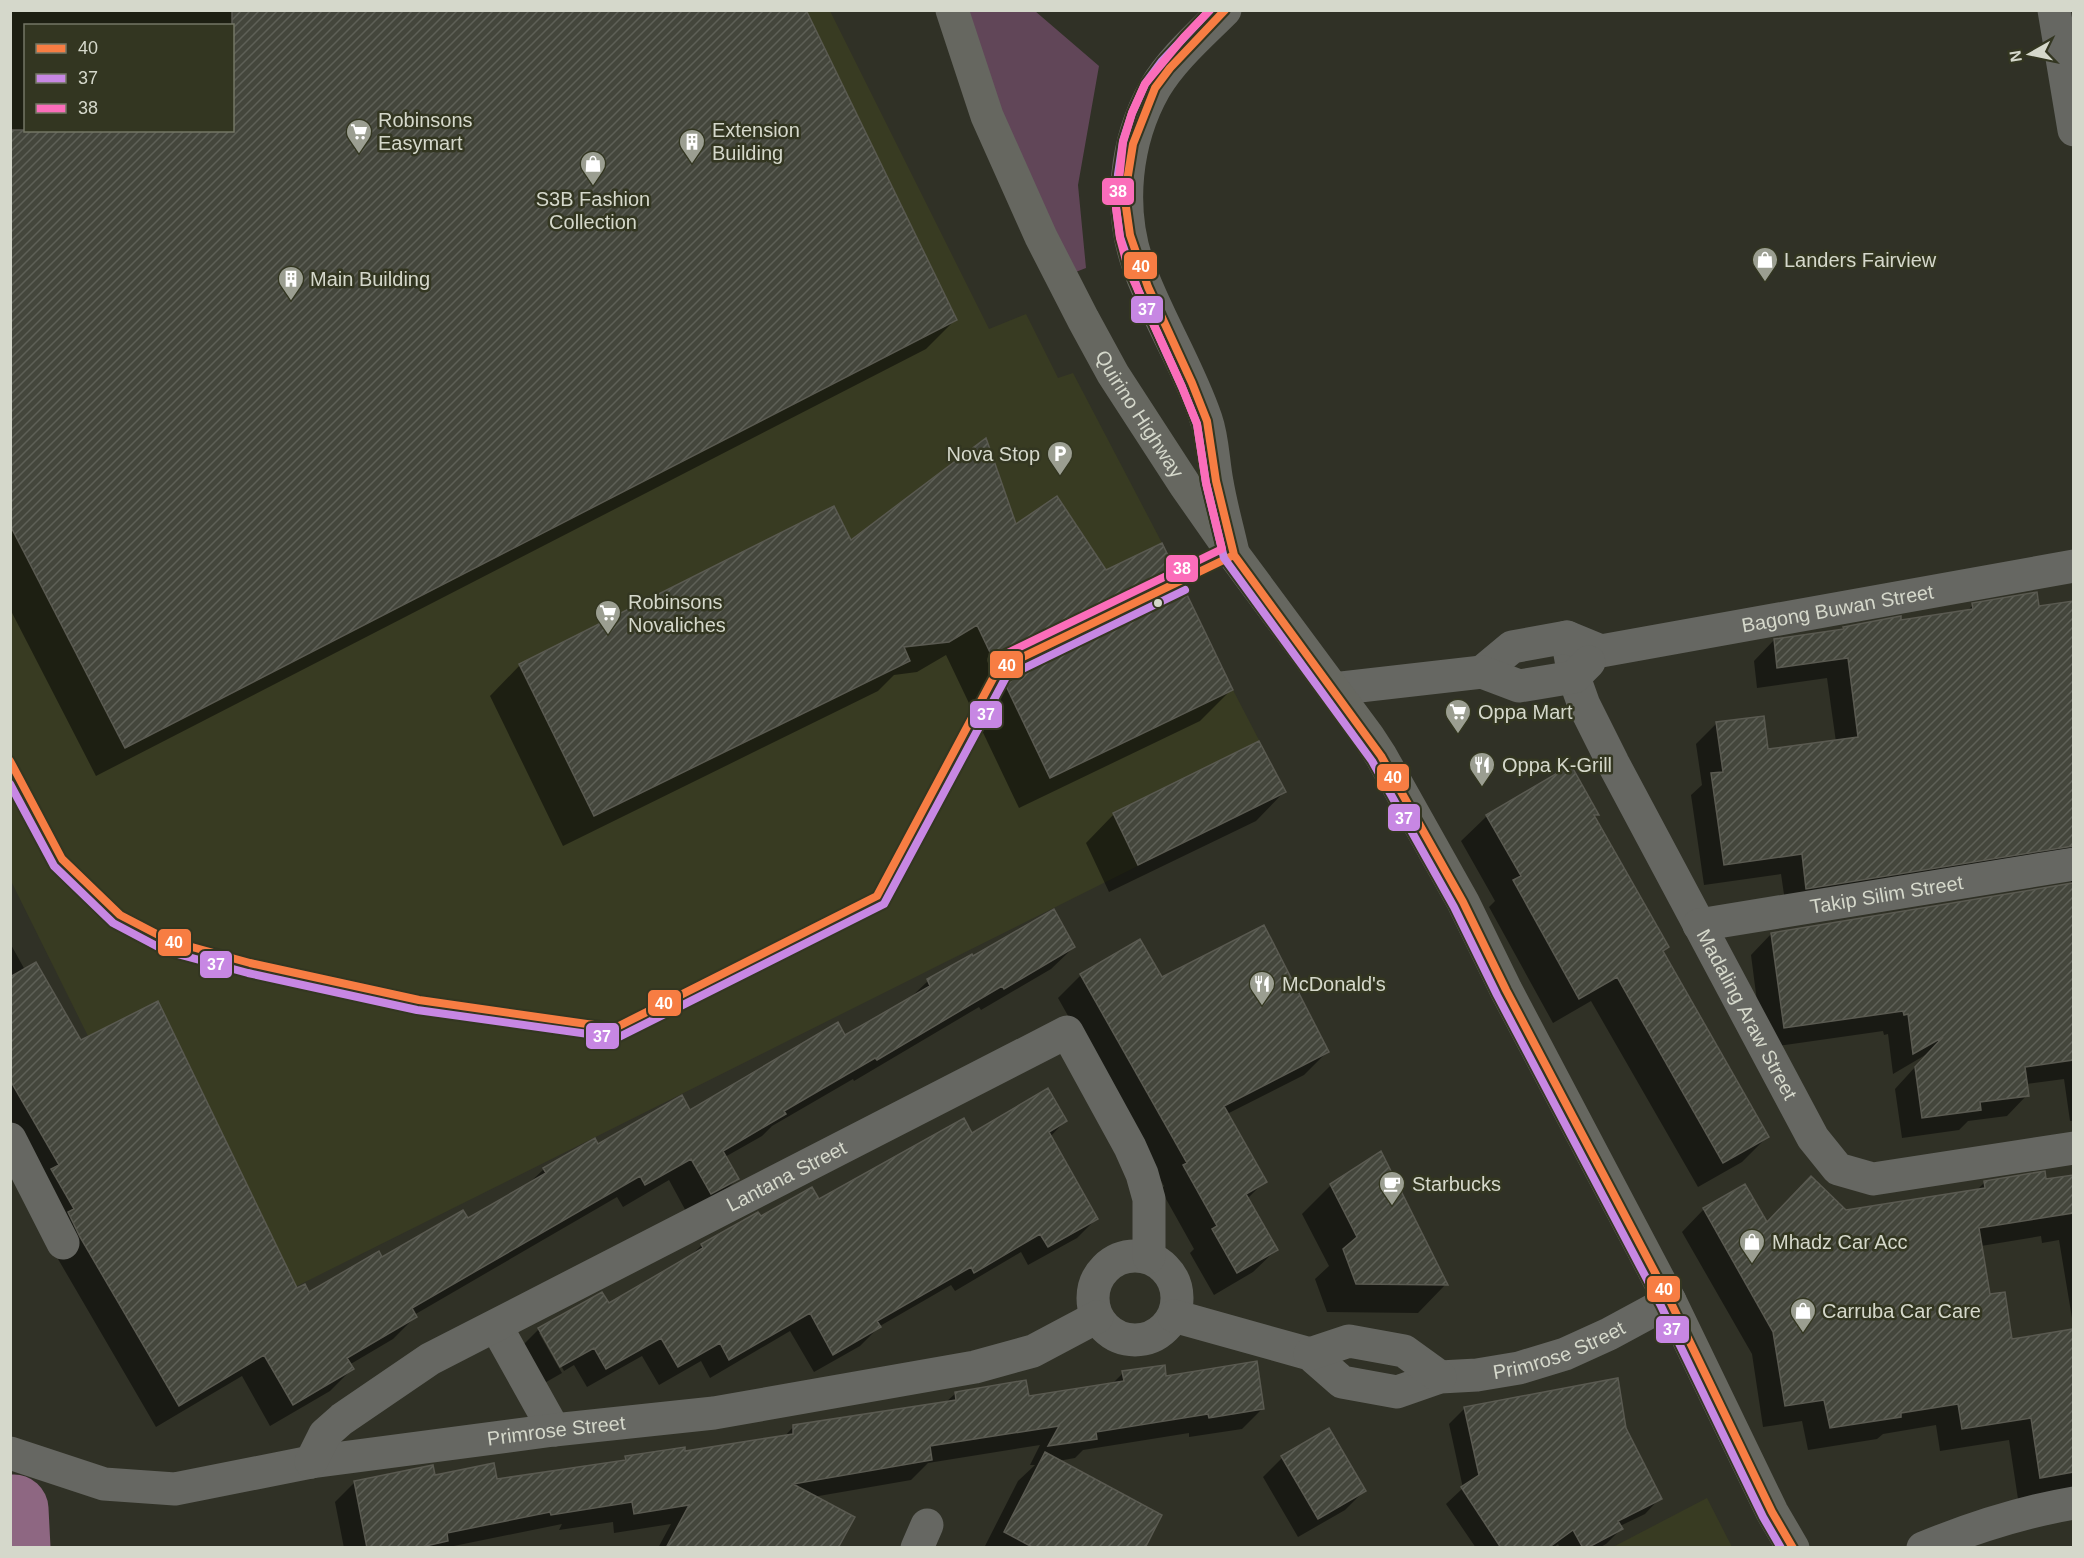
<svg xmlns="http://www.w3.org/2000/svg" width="2084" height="1558" font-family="Helvetica,sans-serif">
<defs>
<pattern id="building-hatch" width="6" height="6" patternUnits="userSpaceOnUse" patternTransform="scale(1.5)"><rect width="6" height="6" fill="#44463c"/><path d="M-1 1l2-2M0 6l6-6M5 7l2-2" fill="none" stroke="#5e6057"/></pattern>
</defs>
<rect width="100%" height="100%" fill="#303126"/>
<path fill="#383b22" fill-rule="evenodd" d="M 11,11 L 830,11 L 989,329 L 1026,314 L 1058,378 L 1073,373 L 1162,543 L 1233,690 L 1286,792 L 229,1320 L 11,881 ZM 26,26 L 232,26 L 232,130 L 26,130 Z
M 1707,1498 L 1732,1547 L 1613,1547 Z"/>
<path fill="#614658" d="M 965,11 L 1035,11 L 1099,66 L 1078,185 L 1086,268 L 1073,273 L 996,105 Z"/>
<path fill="#0007" fill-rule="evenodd" d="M 10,10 L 805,10 L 955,320 L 926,349 L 96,776 L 10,609 ZM 26,26 L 232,26 L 232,130 L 26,130 Z
M 1015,526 L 1105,572 L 1231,690 L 1200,721 L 1019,808 L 946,655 L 917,672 L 894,675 L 878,691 L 563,846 L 490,696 L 520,665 Z
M 2074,603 L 2074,1121 L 2070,1121 L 2064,1079 L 2026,1084 L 2027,1095 L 2007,1116 L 1968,1121 L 1959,1130 L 1902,1138 L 1895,1089 L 1927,1054 L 1893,1074 L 1888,1034 L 1884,1035 L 1883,1031 L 1763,1048 L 1751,955 L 1771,934 L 2072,885 L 2068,872 L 1786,908 L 1781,874 L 1704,885 L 1691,795 L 1702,785 L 1696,744 L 1717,723 L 1767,750 L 1836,742 L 1827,678 L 1757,688 L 1754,661 L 1774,640 L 1841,631 L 1844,628 L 1966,612 L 1973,605 L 2037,608 Z
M 1284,792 L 1256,821 L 1109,892 L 1086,843 L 1114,814 Z
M 1597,814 L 1594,818 L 1667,947 L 1662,952 L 1767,1137 L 1742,1162 L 1698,1187 L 1591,1001 L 1553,1023 L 1489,907 L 1495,901 L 1461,841 L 1487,816 Z
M 1140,941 L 1161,979 L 1327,1052 L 1304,1075 L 1227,1114 L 1265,1181 L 1247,1199 L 1276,1250 L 1253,1272 L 1214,1295 L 1190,1253 L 1194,1249 L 1161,1190 L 1164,1186 L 1058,998 L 1081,975 Z
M 10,943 L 25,970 L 80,1042 L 297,1290 L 309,1294 L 467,1220 L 527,1185 L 544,1169 L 598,1146 L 690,1112 L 845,1037 L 908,1000 L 928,981 L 972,958 L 1074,947 L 1051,969 L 981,1010 L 979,1007 L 854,1081 L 853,1079 L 772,1126 L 762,1136 L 725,1157 L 737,1179 L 715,1201 L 688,1215 L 669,1180 L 623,1207 L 617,1197 L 414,1315 L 415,1317 L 393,1339 L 349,1365 L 352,1369 L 330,1391 L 270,1426 L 242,1376 L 156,1427 L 58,1259 L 47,1236 L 10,1141 Z
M 1065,1121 L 1050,1137 L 1096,1219 L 1077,1238 L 1028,1265 L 1021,1252 L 955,1291 L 951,1285 L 880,1326 L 860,1346 L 814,1372 L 790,1331 L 710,1378 L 701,1361 L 659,1385 L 642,1356 L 587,1387 L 574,1365 L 564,1371 L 543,1333 L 539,1333 L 562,1373 L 541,1385 L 520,1348 L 539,1329 L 608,1305 L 687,1259 L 702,1245 L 760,1218 L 818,1201 L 971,1135 Z
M 2074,1177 L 2074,1330 L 2059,1240 L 2042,1243 L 2041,1236 L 1981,1246 L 1989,1296 L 2011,1341 L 2074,1331 L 2074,1490 L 2018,1499 L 2009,1440 L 1940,1451 L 1936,1425 L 1883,1434 L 1877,1439 L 1808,1450 L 1802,1421 L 1763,1427 L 1752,1354 L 1682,1232 L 1704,1209 L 1766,1224 L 1976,1191 L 1985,1182 L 2045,1181 Z
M 1331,1185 L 1446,1284 L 1418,1313 L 1327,1312 L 1315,1279 L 1329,1266 L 1302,1214 Z
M 1123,1373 L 1165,1377 L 1263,1408 L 1242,1429 L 1189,1437 L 1189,1433 L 1083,1450 L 1075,1458 L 1058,1461 L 1143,1548 L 984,1548 L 1018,1481 L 1035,1465 L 1030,1465 L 1040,1445 L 928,1463 L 911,1480 L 813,1497 L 837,1548 L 658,1548 L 671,1524 L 614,1533 L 613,1522 L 559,1530 L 562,1524 L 444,1548 L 344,1548 L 335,1502 L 355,1482 L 434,1477 L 496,1480 L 622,1462 L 626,1458 L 684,1452 L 784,1437 L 794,1426 L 945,1403 L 956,1393 L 1028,1398 L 1111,1385 Z
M 1465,1408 L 1624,1428 L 1660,1498 L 1645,1514 L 1620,1526 L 1621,1529 L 1606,1544 L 1599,1548 L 1560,1548 L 1558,1544 L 1553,1548 L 1476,1548 L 1446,1504 L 1463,1488 L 1449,1424 Z
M 1328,1430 L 1364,1491 L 1345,1510 L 1298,1537 L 1263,1477 L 1282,1458 Z"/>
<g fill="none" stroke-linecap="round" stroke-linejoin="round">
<path stroke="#8e6782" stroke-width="69" d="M 14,1509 L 16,1548"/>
</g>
<path fill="url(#building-hatch)" stroke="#5a5a51" stroke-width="1.5" d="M 232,10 L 806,10 L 957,320 L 125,748 L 10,525 L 10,130 L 232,130 Z
M 986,438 L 1016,524 L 1057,496 L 1106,570 L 1162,543 L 1233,690 L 1050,778 L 977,625 L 949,642 L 904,647 L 910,661 L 594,816 L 519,664 L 834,506 L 851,540 Z
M 2037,592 L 2039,606 L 2073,601 L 2073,846 L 1806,889 L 1802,854 L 1724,865 L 1711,773 L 1723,772 L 1716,722 L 1764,716 L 1768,749 L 1858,737 L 1848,658 L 1777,668 L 1774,639 L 1844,629 L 1843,627 L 1901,616 L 1901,620 L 1973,609 L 1972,603 Z
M 1259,741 L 1286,792 L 1138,865 L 1113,813 Z
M 1571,765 L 1599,815 L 1594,815 L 1669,947 L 1663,951 L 1769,1137 L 1723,1163 L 1617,977 L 1579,999 L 1513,880 L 1521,876 L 1486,815 Z
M 2073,883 L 2073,1060 L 2025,1067 L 2029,1096 L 1980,1102 L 1981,1110 L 1922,1118 L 1915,1067 L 1943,1037 L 1913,1054 L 1908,1014 L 1904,1015 L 1903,1011 L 1784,1028 L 1771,933 Z
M 1054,909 L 1075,947 L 1004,989 L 1002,986 L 877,1060 L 875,1058 L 784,1111 L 786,1114 L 723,1151 L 739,1179 L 711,1194 L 691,1159 L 645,1185 L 640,1176 L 412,1308 L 417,1317 L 347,1358 L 354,1369 L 293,1405 L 264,1355 L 179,1406 L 80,1237 L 68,1212 L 74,1209 L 51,1169 L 59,1165 L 10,1080 L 10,977 L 36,962 L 81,1040 L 158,1001 L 297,1288 L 305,1284 L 309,1292 L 379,1251 L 382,1257 L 463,1210 L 468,1218 L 546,1173 L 543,1168 L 595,1138 L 598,1144 L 682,1095 L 690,1110 L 838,1022 L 845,1035 L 930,986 L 927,979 L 972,954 L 973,956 Z
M 1264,925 L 1329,1052 L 1224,1106 L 1267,1182 L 1246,1194 L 1278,1250 L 1237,1273 L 1212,1229 L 1217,1226 L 1183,1165 L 1187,1163 L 1080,974 L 1140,939 L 1162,977 Z
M 1048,1088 L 1067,1121 L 1049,1132 L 1098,1219 L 1048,1247 L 1040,1234 L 974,1273 L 971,1267 L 877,1321 L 881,1327 L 833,1355 L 810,1313 L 729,1360 L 720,1343 L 678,1367 L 661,1338 L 606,1369 L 594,1348 L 560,1367 L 538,1328 L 602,1292 L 609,1303 L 703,1248 L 701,1244 L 758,1212 L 761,1216 L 812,1187 L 819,1199 L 964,1118 L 972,1133 Z
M 1381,1151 L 1448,1285 L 1356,1284 L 1343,1249 L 1357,1237 L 1330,1184 Z
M 2045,1171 L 2046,1179 L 2073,1175 L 2073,1213 L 1979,1228 L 1990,1294 L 2005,1292 L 2012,1339 L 2073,1329 L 2073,1472 L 2040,1478 L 2031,1418 L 1962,1429 L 1958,1404 L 1901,1413 L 1901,1417 L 1830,1428 L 1824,1400 L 1785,1406 L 1773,1332 L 1703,1208 L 1745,1184 L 1767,1222 L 1811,1176 L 1846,1210 L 1985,1188 L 1984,1181 Z
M 1257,1361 L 1264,1409 L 1209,1418 L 1208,1414 L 1096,1432 L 1097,1439 L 1048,1446 L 1059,1426 L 930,1446 L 932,1460 L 793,1484 L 855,1517 L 838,1548 L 666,1548 L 689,1505 L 634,1514 L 632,1502 L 551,1515 L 550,1512 L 447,1533 L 448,1541 L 417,1548 L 367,1548 L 354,1481 L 433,1465 L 435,1475 L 494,1463 L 497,1479 L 626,1460 L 625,1456 L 685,1447 L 685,1451 L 793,1434 L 793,1425 L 956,1400 L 955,1392 L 1026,1380 L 1029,1396 L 1124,1381 L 1122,1371 L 1165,1365 L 1166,1376 Z
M 1618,1378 L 1626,1428 L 1662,1499 L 1618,1521 L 1623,1529 L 1587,1548 L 1583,1548 L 1573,1530 L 1548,1548 L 1501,1548 L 1461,1487 L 1479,1475 L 1464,1407 Z
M 1329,1428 L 1366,1491 L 1318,1519 L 1281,1456 Z
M 1045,1452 L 1162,1515 L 1145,1548 L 1034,1548 L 1004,1532 Z"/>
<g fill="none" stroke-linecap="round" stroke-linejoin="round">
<g stroke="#666762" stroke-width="33">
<path d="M 2054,10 L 2074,130"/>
<path id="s1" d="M 1567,637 L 1574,677 L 1584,705 L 1613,763 L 1813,1138 L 1838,1169 L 1873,1179 L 2074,1148"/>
<path id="s2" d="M 1482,672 L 1512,647 L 1567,637 L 1601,651 L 2074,566"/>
<path d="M 1333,689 L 1482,672 L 1519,686 L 1574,677 L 1589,662"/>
<path id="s3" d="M 1699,925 L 2074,864"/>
<path d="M 10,1139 L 63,1243"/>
<circle cx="1135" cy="1298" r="42"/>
<path id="s4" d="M 1174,1316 L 1310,1354 L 1342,1382 L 1397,1392 L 1440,1377 L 1477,1375 L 1519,1368 L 1565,1354 L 1609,1334 L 1670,1301"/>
<path d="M 496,1326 L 554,1430"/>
<path d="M 1310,1354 L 1349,1341 L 1404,1351 L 1440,1377"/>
<path id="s5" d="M 10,1453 L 104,1484 L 175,1489 L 311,1462 L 554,1430 L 714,1413 L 975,1367 L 1033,1351 L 1097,1317"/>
<path id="s6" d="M 311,1462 L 325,1434 L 342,1419 L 430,1359 L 1067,1032 L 1130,1147 L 1142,1174 L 1149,1199 L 1149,1257"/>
<path d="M 917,1548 L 927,1525"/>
<path d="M 1923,1548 C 1972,1528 2021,1512 2074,1503"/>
</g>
<path stroke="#676862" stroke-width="33" d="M 1225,10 C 1201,34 1172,59 1155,88 C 1125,141 1118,208 1138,265 C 1157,318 1188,366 1206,419 C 1213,439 1213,461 1217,482 C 1221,506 1228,530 1233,553"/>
<path stroke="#666760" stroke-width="33" id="s7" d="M 952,10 L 987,116 L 1041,237 L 1083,319 L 1113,374 L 1185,485 L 1234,555 L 1368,736 L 1381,756 L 1463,902 L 1506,990 L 1670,1301 L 1772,1512 L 1793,1548"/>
<defs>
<path id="bus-1" d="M 1225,10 L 1170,68 L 1155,88 L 1133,144 L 1128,175 L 1126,207 L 1130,235 L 1148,287 L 1192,383 L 1207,421 L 1216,481 L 1234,555 L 1381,756 L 1463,902 L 1506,990 L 1670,1301 L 1772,1512 L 1793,1548
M 10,761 L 62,859 L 120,915 L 170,941 L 250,963 L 419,1000 L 615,1028 L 877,896 L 998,669 L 1234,555"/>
<path id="bus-2" d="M 1210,10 L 1162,61 L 1145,84 L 1132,113 L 1123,141 L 1118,174 L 1116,207 L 1120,237 L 1138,290 L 1182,387 L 1197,424 L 1206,483 L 1224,558 L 1372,761 L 1454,907 L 1497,995 L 1661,1306 L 1763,1517 L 1781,1548
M 10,784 L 54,866 L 113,923 L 166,951 L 248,973 L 417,1010 L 617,1038 L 884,904 L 1006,677 L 1185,590"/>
<path id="bus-3" d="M 993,660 L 1222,549 L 1206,483 L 1197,424 L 1182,387 L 1128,268 L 1120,238 L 1116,208 L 1123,142 L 1132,113 L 1145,84 L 1184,37 L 1210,10"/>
</defs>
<use href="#bus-1" stroke="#333621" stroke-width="12"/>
<use href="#bus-2" stroke="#333621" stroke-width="12"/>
<use href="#bus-3" stroke="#333621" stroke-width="12"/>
<use href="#bus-1" stroke="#f77d43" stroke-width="8"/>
<use href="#bus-2" stroke="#c787e3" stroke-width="8"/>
<use href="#bus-3" stroke="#fb6dba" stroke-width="8"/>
</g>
<defs>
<symbol id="supermarket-pin" viewBox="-11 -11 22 30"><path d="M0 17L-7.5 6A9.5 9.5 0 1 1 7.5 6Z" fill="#9b9e91" stroke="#333621"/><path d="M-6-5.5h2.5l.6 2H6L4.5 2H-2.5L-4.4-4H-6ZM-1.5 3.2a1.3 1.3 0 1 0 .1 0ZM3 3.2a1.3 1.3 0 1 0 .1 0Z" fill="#fff"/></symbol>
<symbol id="building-pin" viewBox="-11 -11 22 30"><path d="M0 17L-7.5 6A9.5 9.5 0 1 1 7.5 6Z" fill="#9b9e91" stroke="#333621"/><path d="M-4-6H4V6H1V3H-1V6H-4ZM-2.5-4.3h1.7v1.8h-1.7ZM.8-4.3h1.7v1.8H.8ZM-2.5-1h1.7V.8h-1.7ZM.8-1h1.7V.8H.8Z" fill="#fff"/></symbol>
<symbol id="shop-pin" viewBox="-11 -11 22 30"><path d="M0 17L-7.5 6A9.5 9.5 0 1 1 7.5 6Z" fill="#9b9e91" stroke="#333621"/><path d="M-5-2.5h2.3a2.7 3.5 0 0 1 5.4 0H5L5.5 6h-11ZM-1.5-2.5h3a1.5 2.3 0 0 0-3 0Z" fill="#fff"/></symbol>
<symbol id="parking-pin" viewBox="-11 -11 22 30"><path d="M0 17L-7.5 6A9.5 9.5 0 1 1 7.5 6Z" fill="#9b9e91" stroke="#333621"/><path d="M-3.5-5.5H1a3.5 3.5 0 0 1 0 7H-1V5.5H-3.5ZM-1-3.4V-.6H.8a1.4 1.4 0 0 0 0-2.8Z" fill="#fff"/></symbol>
<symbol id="restaurant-pin" viewBox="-11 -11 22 30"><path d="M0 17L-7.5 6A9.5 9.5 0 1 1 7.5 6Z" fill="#9b9e91" stroke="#333621"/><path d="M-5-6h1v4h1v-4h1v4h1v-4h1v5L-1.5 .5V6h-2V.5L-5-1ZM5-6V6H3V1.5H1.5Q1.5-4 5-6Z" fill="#fff"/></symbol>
<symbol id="cafe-pin" viewBox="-11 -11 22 30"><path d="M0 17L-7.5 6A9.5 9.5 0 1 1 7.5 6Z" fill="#9b9e91" stroke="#333621"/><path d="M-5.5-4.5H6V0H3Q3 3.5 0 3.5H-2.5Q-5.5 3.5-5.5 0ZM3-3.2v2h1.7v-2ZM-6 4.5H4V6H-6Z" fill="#fff"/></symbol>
</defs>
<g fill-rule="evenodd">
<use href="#supermarket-pin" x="344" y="117" width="30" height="40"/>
<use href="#building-pin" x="677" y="127" width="30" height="40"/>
<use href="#shop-pin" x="578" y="149" width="30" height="40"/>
<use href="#shop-pin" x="1750" y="245" width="30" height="40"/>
<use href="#building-pin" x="276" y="264" width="30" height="40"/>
<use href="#parking-pin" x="1045" y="439" width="30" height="40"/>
<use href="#supermarket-pin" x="593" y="598" width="30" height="40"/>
<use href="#supermarket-pin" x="1443" y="697" width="30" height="40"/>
<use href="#restaurant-pin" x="1467" y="750" width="30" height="40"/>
<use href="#restaurant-pin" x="1247" y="969" width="30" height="40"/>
<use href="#cafe-pin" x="1377" y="1169" width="30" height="40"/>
<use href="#shop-pin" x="1737" y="1227" width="30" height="40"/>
<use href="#shop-pin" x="1788" y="1296" width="30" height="40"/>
</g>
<circle fill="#d5d8cb" stroke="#333621" stroke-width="2" cx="1158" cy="603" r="5"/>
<g text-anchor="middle" stroke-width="5" stroke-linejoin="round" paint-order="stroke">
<g font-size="20" fill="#d5d8cb" stroke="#333621" text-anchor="start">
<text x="378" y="127">Robinsons<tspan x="378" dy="23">Easymart</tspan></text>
<text x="712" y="137">Extension<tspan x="712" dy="23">Building</tspan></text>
<text x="593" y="206" text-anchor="middle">S3B Fashion<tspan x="593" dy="23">Collection</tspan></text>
<text x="1784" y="267">Landers Fairview</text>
<text x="310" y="286">Main Building</text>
<text x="1040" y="461" text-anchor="end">Nova Stop</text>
<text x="628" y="609">Robinsons<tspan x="628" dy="23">Novaliches</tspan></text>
<text x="1478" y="719">Oppa Mart</text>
<text x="1502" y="772">Oppa K-Grill</text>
<text x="1282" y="991">McDonald's</text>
<text x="1412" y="1191">Starbucks</text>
<text x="1772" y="1249">Mhadz Car Acc</text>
<text x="1822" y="1318">Carruba Car Care</text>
</g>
<g font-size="20" fill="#d5d8cb" stroke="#333621">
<text dy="7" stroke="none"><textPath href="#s7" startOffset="447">Quirino Highway</textPath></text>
<text dy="7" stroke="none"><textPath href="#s2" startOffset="372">Bagong Buwan Street</textPath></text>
<text dy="7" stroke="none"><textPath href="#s3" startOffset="190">Takip Silim Street</textPath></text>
<text dy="7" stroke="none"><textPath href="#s1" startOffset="420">Madaling Araw Street</textPath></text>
<text dy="7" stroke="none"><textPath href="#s6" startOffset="561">Lantana Street</textPath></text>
<text dy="7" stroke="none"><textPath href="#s4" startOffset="408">Primrose Street</textPath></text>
<text dy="7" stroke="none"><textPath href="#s5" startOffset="556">Primrose Street</textPath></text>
</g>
</g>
<g stroke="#333621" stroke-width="2">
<rect x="1101" y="177" width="34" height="29" rx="6" fill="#fb6dba"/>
<rect x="1123" y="251" width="35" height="29" rx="6" fill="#f77d43"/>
<rect x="1130" y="295" width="34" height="29" rx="6" fill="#c787e3"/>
<rect x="1165" y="554" width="34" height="29" rx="6" fill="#fb6dba"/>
<rect x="989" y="650" width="35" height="29" rx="6" fill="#f77d43"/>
<rect x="969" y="700" width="34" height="29" rx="6" fill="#c787e3"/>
<rect x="1376" y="763" width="34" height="29" rx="6" fill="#f77d43"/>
<rect x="1387" y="803" width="34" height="29" rx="6" fill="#c787e3"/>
<rect x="157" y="928" width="35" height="29" rx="6" fill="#f77d43"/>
<rect x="199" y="950" width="34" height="29" rx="6" fill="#c787e3"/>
<rect x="647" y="989" width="35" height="28" rx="6" fill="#f77d43"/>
<rect x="585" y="1022" width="35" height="28" rx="6" fill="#c787e3"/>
<rect x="1646" y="1275" width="35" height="28" rx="6" fill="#f77d43"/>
<rect x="1655" y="1315" width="35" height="29" rx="6" fill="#c787e3"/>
</g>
<g font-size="16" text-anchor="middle" font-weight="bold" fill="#fff">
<text x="1118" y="197">38</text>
<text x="1141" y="272">40</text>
<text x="1147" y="315">37</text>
<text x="1182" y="574">38</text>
<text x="1007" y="671">40</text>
<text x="986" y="720">37</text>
<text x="1393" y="783">40</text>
<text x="1404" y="824">37</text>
<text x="174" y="948">40</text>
<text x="216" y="970">37</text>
<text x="664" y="1009">40</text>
<text x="602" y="1042">37</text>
<text x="1664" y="1295">40</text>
<text x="1672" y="1335">37</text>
</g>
<rect width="2084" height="1558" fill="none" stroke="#d5d8cb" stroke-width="24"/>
<rect x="24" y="24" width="210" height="108" fill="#333621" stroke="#747765" stroke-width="1.5"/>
<rect x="36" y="44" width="30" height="9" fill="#f77d43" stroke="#747765" stroke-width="1.5"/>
<text x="78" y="54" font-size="18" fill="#d5d8cb">40</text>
<rect x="36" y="74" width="30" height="9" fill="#c787e3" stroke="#747765" stroke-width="1.5"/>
<text x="78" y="84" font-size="18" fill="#d5d8cb">37</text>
<rect x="36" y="104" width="30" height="9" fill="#fb6dba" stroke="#747765" stroke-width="1.5"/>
<text x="78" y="114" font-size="18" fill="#d5d8cb">38</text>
<g transform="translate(2030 54) rotate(261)" stroke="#333621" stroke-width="4.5" paint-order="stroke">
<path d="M0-4.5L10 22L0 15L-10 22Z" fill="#d5d8cb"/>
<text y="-9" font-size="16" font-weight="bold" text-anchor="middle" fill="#d5d8cb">N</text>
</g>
</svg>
